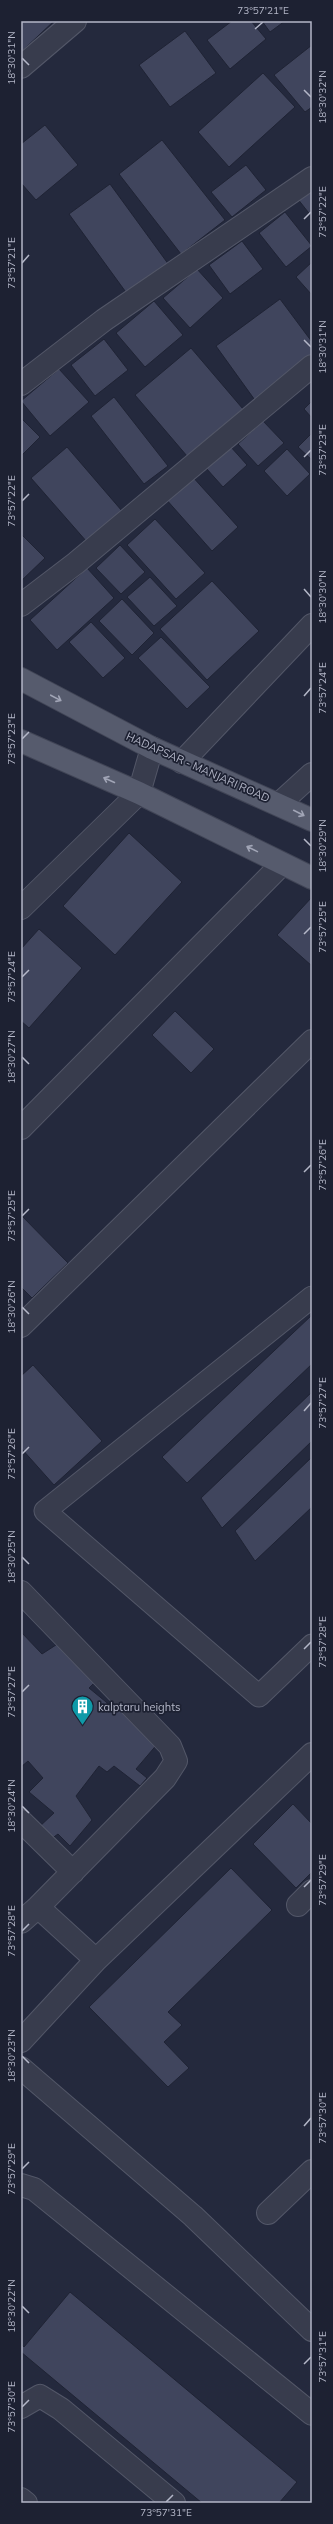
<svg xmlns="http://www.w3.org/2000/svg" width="333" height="2524" font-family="Mulish,sans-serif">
<rect width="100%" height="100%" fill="#24293d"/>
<path fill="#40455d" stroke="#1f2334" d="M 21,21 L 54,21 L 21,52 Z
M 232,21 L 251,21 L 266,39 L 230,69 L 207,40 Z
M 262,21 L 285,21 L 270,32 Z
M 185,31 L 216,73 L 170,107 L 139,65 Z
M 312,45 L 312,107 L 305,112 L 274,75 Z
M 263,73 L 295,107 L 229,167 L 198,132 Z
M 45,125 L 78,165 L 36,200 L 21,183 L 21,144 Z
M 162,140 L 225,220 L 181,254 L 119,174 Z
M 246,165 L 266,190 L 232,217 L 211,192 Z
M 110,184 L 169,265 L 128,295 L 69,214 Z
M 312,186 L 312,217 L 297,198 Z
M 285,212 L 312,246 L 286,267 L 259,233 Z
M 242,241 L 263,269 L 230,294 L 209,265 Z
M 312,262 L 312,295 L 296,277 Z
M 197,269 L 223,298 L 190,328 L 163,298 Z
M 280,299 L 312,342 L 312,363 L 257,403 L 216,346 Z
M 154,301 L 183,335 L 145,367 L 116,333 Z
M 104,339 L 128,370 L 95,396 L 71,365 Z
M 191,348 L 243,409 L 187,456 L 135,395 Z
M 59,369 L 89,402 L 50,436 L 21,401 Z
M 114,397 L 168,466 L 144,484 L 91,416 Z
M 312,401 L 312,418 L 304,409 Z
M 21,418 L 40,437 L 21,456 Z
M 263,421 L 284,443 L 258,466 L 238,444 Z
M 312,433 L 312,460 L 298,447 Z
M 230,446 L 247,465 L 223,487 L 206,468 Z
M 67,447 L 122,511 L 87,542 L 31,478 Z
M 287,449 L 310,474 L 287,496 L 264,471 Z
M 191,475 L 238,527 L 212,551 L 165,498 Z
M 155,519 L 205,573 L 176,599 L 127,545 Z
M 22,535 L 45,558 L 21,581 L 21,536 Z
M 120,545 L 145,572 L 121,594 L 96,568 Z
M 87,568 L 114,598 L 57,650 L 30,620 Z
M 150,577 L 177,606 L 154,626 L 127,597 Z
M 212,581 L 259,631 L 207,680 L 160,629 Z
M 122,599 L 154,633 L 132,655 L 99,621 Z
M 91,622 L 125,658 L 103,678 L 69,642 Z
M 161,637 L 210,687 L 187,709 L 138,658 Z
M 129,833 L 182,882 L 115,955 L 63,906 Z
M 312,897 L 312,966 L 277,935 Z
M 39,929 L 82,968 L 29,1028 L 21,1021 L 21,949 Z
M 175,1011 L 214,1049 L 191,1073 L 152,1035 Z
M 21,1215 L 68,1263 L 32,1298 L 21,1287 Z
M 312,1315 L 312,1364 L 187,1483 L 162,1457 Z
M 33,1365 L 102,1441 L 54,1485 L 21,1448 L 21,1376 Z
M 312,1392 L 312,1441 L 222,1528 L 201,1498 Z
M 312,1457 L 312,1507 L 255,1561 L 235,1531 Z
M 21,1632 L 42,1654 L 59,1643 L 95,1682 L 89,1688 L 117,1711 L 123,1705 L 159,1742 L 136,1769 L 147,1778 L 140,1786 L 114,1766 L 107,1772 L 99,1766 L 76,1796 L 92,1820 L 70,1846 L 58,1834 L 51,1839 L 38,1828 L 54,1813 L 29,1792 L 43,1778 L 28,1761 L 21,1767 Z
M 293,1804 L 312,1824 L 312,1872 L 296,1888 L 253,1844 Z
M 231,1868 L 272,1910 L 168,2012 L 182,2025 L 164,2042 L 189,2068 L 168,2087 L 89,2007 Z
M 70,2292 L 297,2482 L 279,2503 L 202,2503 L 21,2352 L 21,2344 L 24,2347 Z"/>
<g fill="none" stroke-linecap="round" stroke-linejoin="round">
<defs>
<path id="service" d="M 312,1297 L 45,1511 L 259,1696 L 312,1645"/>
<path id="minor" d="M 21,67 L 75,21
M 21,384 L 104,320 L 312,178
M 21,605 L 76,563 L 312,366
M 182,762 L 312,625
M 279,804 L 312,774
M 21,908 L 139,793 L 152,748
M 21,1128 L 282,864
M 21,1326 L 312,1041
M 21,1592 L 170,1746 L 176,1761 L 165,1778 L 38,1907 L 21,1922
M 21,1821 L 73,1872
M 298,1905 L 312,1891
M 38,1907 L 96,1960
M 21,2041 L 96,1960 L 312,1754
M 21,2068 L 193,2216 L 312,2330
M 21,2185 L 34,2189 L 312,2414
M 268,2213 L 312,2171
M 21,2407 L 40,2396 L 61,2409 L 174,2503
M 21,2499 L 26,2503"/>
<path id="primary" d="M 21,679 L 152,748 L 312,820
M 21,741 L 139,793 L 312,878"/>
</defs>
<use href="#service" stroke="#535768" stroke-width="23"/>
<use href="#minor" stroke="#535768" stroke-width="24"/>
<use href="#primary" stroke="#414556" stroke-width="24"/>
<use href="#service" stroke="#383c4d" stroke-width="21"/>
<use href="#minor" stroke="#383c4d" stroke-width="22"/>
<use href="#primary" stroke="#565b6d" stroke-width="22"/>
</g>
<defs><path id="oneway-shaft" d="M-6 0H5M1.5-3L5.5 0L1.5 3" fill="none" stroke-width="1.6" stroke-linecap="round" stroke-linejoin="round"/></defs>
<g stroke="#a1a5b6">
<use href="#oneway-shaft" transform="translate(56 698) rotate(28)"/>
<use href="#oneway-shaft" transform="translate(109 780) rotate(-156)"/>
<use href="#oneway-shaft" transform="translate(299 813) rotate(27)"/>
<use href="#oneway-shaft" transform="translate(252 849) rotate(-154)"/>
</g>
<path fill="none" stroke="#b4b7c8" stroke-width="1.5" d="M 255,29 L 263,22M 22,58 L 29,65M 304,90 L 311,97M 304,219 L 311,212M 22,263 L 29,255M 304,340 L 311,347M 304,457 L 311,450M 22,501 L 29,494M 304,589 L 311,597M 304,696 L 311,688M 22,739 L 29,732M 304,839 L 311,846M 304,934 L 311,927M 22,977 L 29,970M 22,1057 L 29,1064M 304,1172 L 311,1165M 22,1216 L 29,1209M 22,1307 L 29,1314M 304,1411 L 311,1403M 22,1454 L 29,1447M 22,1557 L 29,1564M 304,1649 L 311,1642M 22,1692 L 29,1685M 22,1806 L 29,1813M 304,1887 L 311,1880M 22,1931 L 29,1924M 22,2056 L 29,2063M 304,2126 L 311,2118M 22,2169 L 29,2162M 22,2306 L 29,2313M 304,2364 L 311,2357M 22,2407 L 29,2400M 166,2502 L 173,2495"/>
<defs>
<symbol id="building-pin" viewBox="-11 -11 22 30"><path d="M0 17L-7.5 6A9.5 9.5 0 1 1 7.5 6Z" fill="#0f9aa8" stroke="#1d2132"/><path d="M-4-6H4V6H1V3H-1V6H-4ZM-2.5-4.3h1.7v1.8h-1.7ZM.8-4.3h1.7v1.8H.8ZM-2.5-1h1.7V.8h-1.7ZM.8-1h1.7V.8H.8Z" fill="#fff"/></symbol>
</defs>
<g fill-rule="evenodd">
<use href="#building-pin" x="70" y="1694" width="25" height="34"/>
</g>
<g text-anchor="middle" stroke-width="3.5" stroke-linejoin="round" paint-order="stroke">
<g font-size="11" fill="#b4b7c8" stroke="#1d2132">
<text transform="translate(198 767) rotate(24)" y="4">HADAPSAR - MANJARI ROAD</text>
</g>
<g font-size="11" fill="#b4b7c8" stroke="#1d2132" text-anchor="start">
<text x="98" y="1711">kalptaru heights</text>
</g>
</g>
<rect width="333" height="2524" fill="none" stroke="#1d2132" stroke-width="44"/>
<rect x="22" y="22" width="289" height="2480" fill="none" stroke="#b4b7c8" stroke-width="1.5"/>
<g font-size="10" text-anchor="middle" fill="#b4b7c8">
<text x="263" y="14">73°57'21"E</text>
<text transform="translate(11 58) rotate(-90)" y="4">18°30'31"N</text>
<text transform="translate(322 97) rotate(-90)" y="4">18°30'32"N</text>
<text transform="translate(322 212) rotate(-90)" y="4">73°57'22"E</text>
<text transform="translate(11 263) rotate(-90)" y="4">73°57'21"E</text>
<text transform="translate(322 347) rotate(-90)" y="4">18°30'31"N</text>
<text transform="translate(322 450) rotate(-90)" y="4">73°57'23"E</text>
<text transform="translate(11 501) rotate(-90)" y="4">73°57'22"E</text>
<text transform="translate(322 597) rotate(-90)" y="4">18°30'30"N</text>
<text transform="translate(322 688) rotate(-90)" y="4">73°57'24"E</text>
<text transform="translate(11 739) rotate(-90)" y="4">73°57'23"E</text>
<text transform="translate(322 846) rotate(-90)" y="4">18°30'29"N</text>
<text transform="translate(322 927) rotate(-90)" y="4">73°57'25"E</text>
<text transform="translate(11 977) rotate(-90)" y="4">73°57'24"E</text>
<text transform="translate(11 1057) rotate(-90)" y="4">18°30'27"N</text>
<text transform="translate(322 1165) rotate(-90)" y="4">73°57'26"E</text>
<text transform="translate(11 1216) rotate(-90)" y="4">73°57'25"E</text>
<text transform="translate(11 1307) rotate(-90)" y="4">18°30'26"N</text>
<text transform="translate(322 1403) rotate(-90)" y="4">73°57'27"E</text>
<text transform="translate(11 1454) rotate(-90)" y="4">73°57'26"E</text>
<text transform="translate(11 1557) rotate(-90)" y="4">18°30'25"N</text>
<text transform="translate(322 1642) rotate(-90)" y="4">73°57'28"E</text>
<text transform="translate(11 1692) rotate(-90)" y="4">73°57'27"E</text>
<text transform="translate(11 1806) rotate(-90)" y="4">18°30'24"N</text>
<text transform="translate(322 1880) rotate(-90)" y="4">73°57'29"E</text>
<text transform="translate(11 1931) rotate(-90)" y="4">73°57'28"E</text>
<text transform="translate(11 2056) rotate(-90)" y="4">18°30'23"N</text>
<text transform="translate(322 2118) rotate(-90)" y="4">73°57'30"E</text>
<text transform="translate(11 2169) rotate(-90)" y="4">73°57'29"E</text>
<text transform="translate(11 2306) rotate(-90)" y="4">18°30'22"N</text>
<text transform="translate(322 2357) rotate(-90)" y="4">73°57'31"E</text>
<text transform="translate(11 2407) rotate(-90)" y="4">73°57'30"E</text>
<text x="166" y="2516">73°57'31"E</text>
</g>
</svg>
